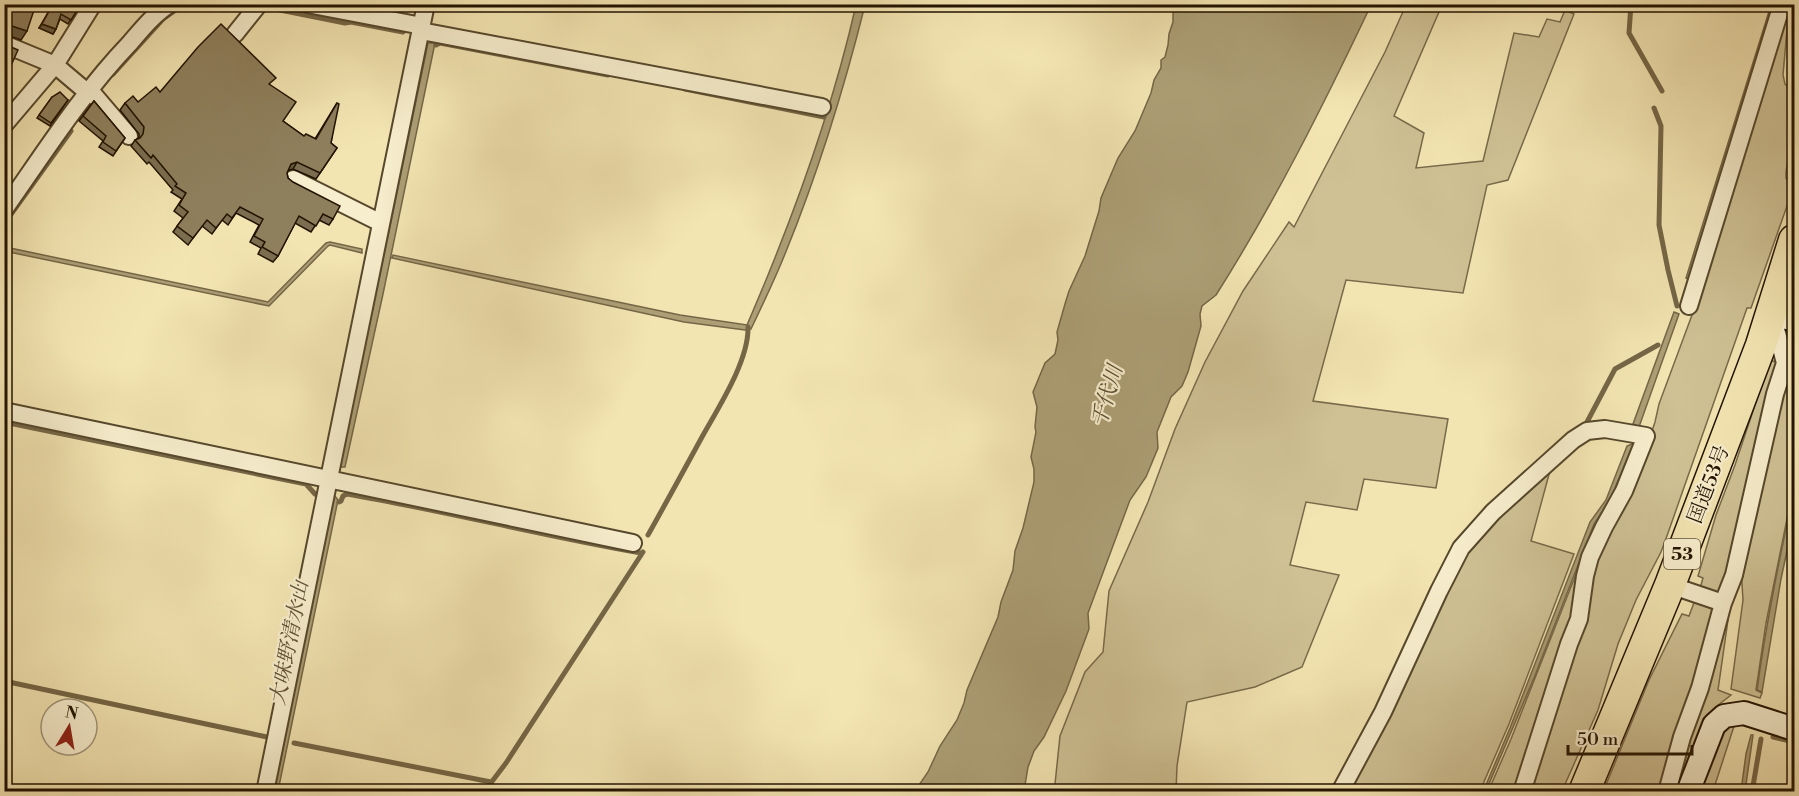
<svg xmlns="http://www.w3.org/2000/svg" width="1799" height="796" font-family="'Libre Bodoni','Noto Serif JP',serif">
<rect width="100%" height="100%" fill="#f3e5b2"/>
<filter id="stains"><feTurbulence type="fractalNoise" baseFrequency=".00333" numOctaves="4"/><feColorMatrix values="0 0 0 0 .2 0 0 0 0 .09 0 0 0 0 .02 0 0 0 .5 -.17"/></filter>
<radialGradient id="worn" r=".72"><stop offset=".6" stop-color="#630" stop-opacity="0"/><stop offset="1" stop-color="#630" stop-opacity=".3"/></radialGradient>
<path fill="#cfc194" stroke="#786a4a" stroke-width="1.5" d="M 1406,5 L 1442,5 L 1394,116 L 1424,133 L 1416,168 L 1483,161 L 1514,33 L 1539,37 L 1547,19 L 1560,22 L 1565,10 L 1574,14 L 1508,180 L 1487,185 L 1463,293 L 1346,280 L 1313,401 L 1448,419 L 1436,488 L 1364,479 L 1357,510 L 1306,502 L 1290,565 L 1339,575 L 1302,667 L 1255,687 L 1187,702 L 1177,766 L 1176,791 L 1066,791 L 1055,784 L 1060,736 L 1085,672 L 1103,652 L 1109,591 L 1148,502 L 1175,429 L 1205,362 L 1243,291 L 1289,222 L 1294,227 L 1385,52 Z
M 1789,7 L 1783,75 L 1785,84 L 1794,92 L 1794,122 L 1786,172 L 1786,178 L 1793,189 L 1751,308 L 1747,308 L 1668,533 L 1661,552 L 1636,600 L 1618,644 L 1598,710 L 1562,791 L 1526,792 L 1586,583 L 1643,458 L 1655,422 L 1659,404 L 1692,315 L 1698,290 Z
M 1794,24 L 1794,86 L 1788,76 Z
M 1770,360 L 1778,363 L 1732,564 L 1720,596 L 1699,592 L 1703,578 L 1698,576 L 1716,515 L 1735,465 Z
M 1794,370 L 1794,484 L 1766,623 L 1756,690 L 1762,693 L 1760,698 L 1731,689 L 1743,600 L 1741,567 L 1780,396 Z
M 1551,467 L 1531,541 L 1574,554 L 1509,724 L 1480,791 L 1347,792 L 1468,548 L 1509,503 Z
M 1613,498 L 1576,605 L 1517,791 L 1488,792 L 1511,739 L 1595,526 Z
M 1695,600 L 1717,608 L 1662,791 L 1603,792 L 1649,680 L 1682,614 L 1689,616 Z
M 1725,611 L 1729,613 L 1718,690 L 1731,695 L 1717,706 L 1711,713 L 1678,791 L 1673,792 Z
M 1735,723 L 1713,791 L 1697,792 L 1722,732 Z"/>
<path fill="#ac9e75" stroke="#756646" stroke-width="1.5" d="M 856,5 L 865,5 C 844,89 818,173 785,254 C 775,279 763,304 751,329 L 745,330 L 684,322 L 392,258 L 393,255 L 680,315 L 747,325 C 792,221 831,115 856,5 Z
M 1175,5 L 1371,5 C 1324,104 1275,202 1216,295 L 1202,306 L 1200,314 L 1201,326 L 1188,372 L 1182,386 L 1171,397 L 1157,432 L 1158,448 L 1146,477 L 1130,500 L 1088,613 L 1089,629 L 1066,691 L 1044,737 L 1034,751 L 1028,767 L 1024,791 L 915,791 L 928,772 L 940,746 L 957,720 L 964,703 L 967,690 L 998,617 L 1001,602 L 1013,570 L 1015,551 L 1023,528 L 1034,482 L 1034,469 L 1031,457 L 1036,432 L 1035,427 L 1037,407 L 1033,392 L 1045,363 L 1055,354 L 1058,340 L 1057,332 L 1065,304 L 1069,291 L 1085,256 L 1099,211 L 1101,198 L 1118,158 L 1135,131 L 1151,93 L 1154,80 L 1161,68 L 1161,60 L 1165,57 L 1168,45 L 1169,34 L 1173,22 L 1173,10 Z
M 1771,5 L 1778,5 L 1691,280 L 1686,278 Z
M 428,43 L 435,43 L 383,294 L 345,467 L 340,467 Z
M 330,242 L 362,249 L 362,253 L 330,245 L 328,246 L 269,306 L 4,251 L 5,247 L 268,302 L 326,243 Z
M 1674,312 L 1679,314 L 1639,427 L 1633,424 Z
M 1634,443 L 1610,500 L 1594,524 L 1534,678 L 1486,791 L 1483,792 L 1510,728 L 1590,522 L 1606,500 L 1627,446 Z
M 1794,490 L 1794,518 L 1781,579 L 1762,692 L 1757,690 C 1766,623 1780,557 1794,490 Z
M 334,495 L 338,500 L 278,791 L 274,792 Z
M 1751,735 L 1753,735 L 1745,791 L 1741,791 L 1746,754 Z"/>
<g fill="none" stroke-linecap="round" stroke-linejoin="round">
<path stroke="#756646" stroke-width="5" d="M 1631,4 L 1629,33 L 1662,91
M 270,8 L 345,23 L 351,22 L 403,32
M 436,45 L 440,43 L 608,75
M 113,74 L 163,19 L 184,4
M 685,89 L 824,117
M 1654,108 L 1661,126 L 1659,225 L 1668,270 L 1677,306
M 4,224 L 71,131
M 4,422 L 306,484 L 315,494
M 1587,422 L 1615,369 L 1658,345
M 339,502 L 341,501 L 343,496 L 347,494 C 446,511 543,536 641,553
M 648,535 C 666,503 684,470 702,437 C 718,408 749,361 748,327
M 4,681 L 267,737
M 1773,737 L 1794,742
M 294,743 L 491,782
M 484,792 L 506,763 L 643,552
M 1752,792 L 1761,739"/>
<defs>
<path id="street" d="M 307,4 L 422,26
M 421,31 L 822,107
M 235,34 L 259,4
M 4,44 L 55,65 L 87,92
M 89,89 L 129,136
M 4,125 L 55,65 L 93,4
M 293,179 L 381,223
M 4,210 C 44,153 82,93 130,43 C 142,29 154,14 170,4
M 1689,306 L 1782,4
M 4,411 L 633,543
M 1670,585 L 1723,603
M 265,792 L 426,4
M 1340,792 L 1383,712 L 1439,591 L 1461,548 L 1493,512 L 1573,440 L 1587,431 L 1605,429 L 1646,436 L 1624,491 L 1604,527 L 1590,557 L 1585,576 L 1579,619 L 1569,644 L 1522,792
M 1667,792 L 1682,737 L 1700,688 L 1723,603 L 1734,575 L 1775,394 L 1785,363 L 1773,318"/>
<path id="secondary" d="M 1772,314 L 1794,320
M 1688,792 L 1714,725 L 1724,716 L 1744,713 L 1794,729"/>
<path id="highway" d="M 1584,792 L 1670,585 L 1761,345 L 1794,240"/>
</defs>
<use href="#street" stroke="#56482c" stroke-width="20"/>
<use href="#secondary" stroke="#221300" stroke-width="26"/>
<use href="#highway" stroke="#221300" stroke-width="33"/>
<use href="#street" stroke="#f7eecd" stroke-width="16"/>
<use href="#secondary" stroke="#f7eecd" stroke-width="22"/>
<use href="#highway" stroke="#f3e5b2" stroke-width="30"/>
</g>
<path fill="#7b6e50" stroke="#221300" stroke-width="1.5" d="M 53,4 L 81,4 L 68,24 L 60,19 L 56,29 L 53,34 L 39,28 Z
M 4,44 L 9,70 L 4,76 Z
M 270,85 L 283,121 L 304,136 L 315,139 L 337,103 L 331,143 L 337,148 L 316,179 L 293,169 L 288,170 L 287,173 L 288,178 L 333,219 L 329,225 L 319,220 L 311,232 L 295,223 L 278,256 L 273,262 L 258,254 L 261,248 L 250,242 L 259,225 L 236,213 L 228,225 L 222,220 L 212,234 L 202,226 L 188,245 L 173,232 L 183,218 L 174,211 L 182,199 L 171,192 L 173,190 L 149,162 L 147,164 L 131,146 L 135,140 L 139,138 L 139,134 L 120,110 L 125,103 L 138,102 L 160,92 Z
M 52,97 L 68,100 L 50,126 L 37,118 Z
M 94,101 L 125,138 L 113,156 L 99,147 L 103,141 L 79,121 Z"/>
<path fill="#645a41" stroke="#221300" stroke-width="1.5" d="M 42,24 L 56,29 L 53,34 L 39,28 Z
M 9,25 L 27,31 L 21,40 L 4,34 L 4,27 Z
M 297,162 L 293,169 L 287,171 L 291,164 Z"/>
<path fill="#8f805d" stroke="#221300" stroke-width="1.5" d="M 4,4 L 36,4 L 27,31 L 9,25 L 4,27 Z
M 53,4 L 81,4 L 71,20 L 61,14 L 56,29 L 42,24 Z
M 221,24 L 276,78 L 269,84 L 296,102 L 283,121 L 304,136 L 306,134 L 316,139 L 337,103 L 339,104 L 331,143 L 337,148 L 320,173 L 297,162 L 291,164 L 287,173 L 288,178 L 293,182 L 340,206 L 333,219 L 323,214 L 316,226 L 299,216 L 278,256 L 262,247 L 265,242 L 254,236 L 263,219 L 240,207 L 232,218 L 227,214 L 216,228 L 207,220 L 193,238 L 177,226 L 188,212 L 179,205 L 186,193 L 175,186 L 177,184 L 153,155 L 151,158 L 135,140 L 140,138 L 143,134 L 144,127 L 125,103 L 133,96 L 138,102 L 156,87 L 160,92 L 198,47 Z
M 4,44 L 18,50 L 9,70 L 4,68 Z
M 60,92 L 68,100 L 51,123 L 39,115 L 52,97 Z
M 94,101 L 125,138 L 116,151 L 103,142 L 106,136 L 83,116 Z"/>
<g text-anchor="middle" stroke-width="4.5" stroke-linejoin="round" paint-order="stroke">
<rect fill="#f7eecd" stroke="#62553e" stroke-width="1.5" x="1664" y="539" width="36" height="30" rx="4.5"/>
<g font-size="18" font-weight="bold" fill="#221300">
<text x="1682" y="560">53</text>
</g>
<g font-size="20" fill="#221300" stroke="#f7eecd">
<text transform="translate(1708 484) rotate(-69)" y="7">国道53号</text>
</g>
<g font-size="21" font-style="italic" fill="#605235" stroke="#f7eecd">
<text transform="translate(1107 396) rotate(-74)" y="7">千代川</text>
<text transform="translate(289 643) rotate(-79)" y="7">大味野清水山</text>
</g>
</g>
<rect width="1799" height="796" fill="none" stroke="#f3e5b2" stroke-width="24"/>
<rect x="6" y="6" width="1787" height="784" fill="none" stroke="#221300" stroke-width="3"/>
<rect x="12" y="12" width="1775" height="772" fill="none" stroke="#221300" stroke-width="1.5"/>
<g transform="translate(69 727) rotate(11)"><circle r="28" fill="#f7eecd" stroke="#a2967b" stroke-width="1.5"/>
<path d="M0-4.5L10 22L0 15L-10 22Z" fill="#8f2418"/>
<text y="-9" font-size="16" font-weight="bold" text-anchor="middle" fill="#221300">N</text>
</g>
<path d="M1568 745v9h124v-9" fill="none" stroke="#221300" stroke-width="3"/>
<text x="1577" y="745" font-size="18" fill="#221300" stroke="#f7eecd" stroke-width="4.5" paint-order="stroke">50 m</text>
<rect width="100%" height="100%" filter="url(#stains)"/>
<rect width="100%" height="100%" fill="url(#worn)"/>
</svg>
